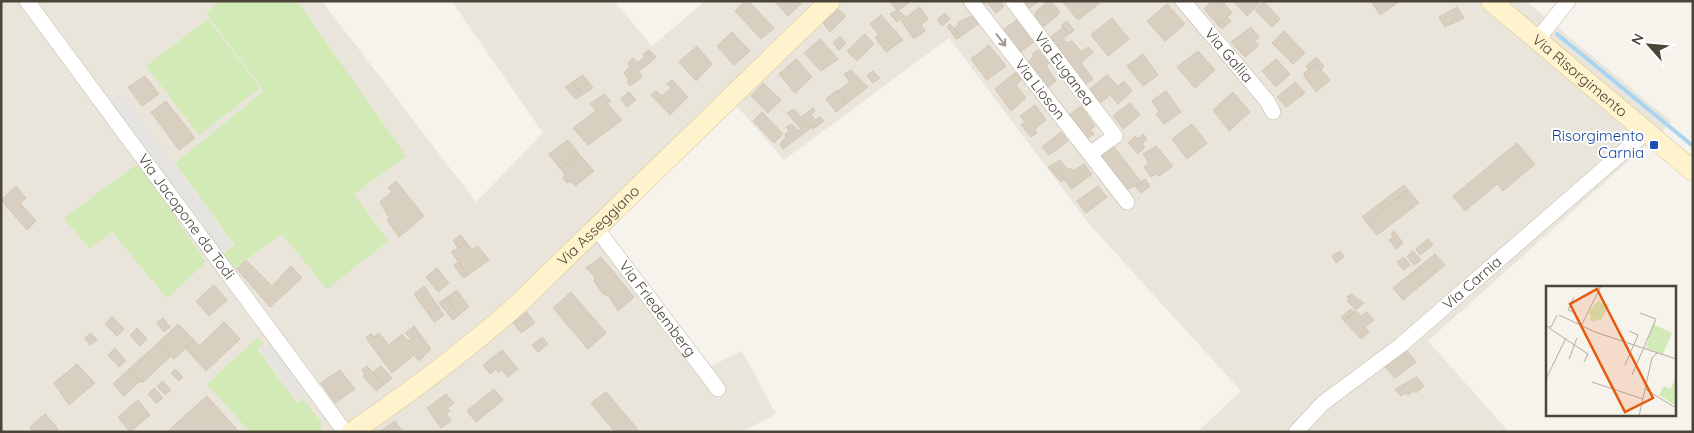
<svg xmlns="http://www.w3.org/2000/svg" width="1694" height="433" font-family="Quicksand,sans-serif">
<rect width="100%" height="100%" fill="#f6f3ec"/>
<path fill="#eae5da" d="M 1,1 L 322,1 L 476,202 L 543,133 L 453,3 L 455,1 L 614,1 L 652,46 L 705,1 L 1526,1 L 1672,122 L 1428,341 L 1509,432 L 1197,432 L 1241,391 L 1090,225 L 949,38 L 784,160 L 735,104 L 605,228 L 711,366 L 742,351 L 776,414 L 742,432 L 1,432 Z"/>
<path fill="#d2eab5" d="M 220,1 L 297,1 L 406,156 L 354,194 L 388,241 L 327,289 L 282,234 L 234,269 L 223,254 L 235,245 L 175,163 L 264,91 L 206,13 Z
M 208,19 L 260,88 L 199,135 L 146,66 Z
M 138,166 L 143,170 L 206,262 L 167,298 L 112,232 L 89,248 L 64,218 L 133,167 Z
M 258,337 L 263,344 L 257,349 L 297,403 L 304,400 L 321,422 L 321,432 L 250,432 L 207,384 Z"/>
<path fill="#e5e3e0" d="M 120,93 L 232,245 L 218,255 L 108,103 Z
M 269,343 L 306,392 L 298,398 L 261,349 Z"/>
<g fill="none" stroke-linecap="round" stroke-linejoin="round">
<path stroke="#a9d4f2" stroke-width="4" d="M 1557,34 L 1693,146"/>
</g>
<path fill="#d8cfc1" stroke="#d3c7b4" d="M 745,1 L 748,1 L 774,28 L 761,39 L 735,11 Z
M 775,1 L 799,1 L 801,4 L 788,16 Z
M 889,1 L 911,1 L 898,11 Z
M 977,1 L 1000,1 L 1004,6 L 996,13 L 987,2 L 981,6 Z
M 1021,1 L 1039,1 L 1026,11 Z
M 1048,1 L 1051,1 L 1060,12 L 1057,16 L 1048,5 L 1036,14 L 1035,12 Z
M 1062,1 L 1098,1 L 1100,3 L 1078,20 Z
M 1212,1 L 1222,1 L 1232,13 L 1218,25 L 1204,9 Z
M 1233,1 L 1256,1 L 1259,4 L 1247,16 Z
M 1371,1 L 1400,1 L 1380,15 Z
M 1264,2 L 1280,19 L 1272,27 L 1255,10 Z
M 1167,4 L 1185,24 L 1165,41 L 1147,21 Z
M 1048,5 L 1057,16 L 1042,28 L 1033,17 Z
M 920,7 L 928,19 L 921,25 L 925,31 L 914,39 L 901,21 Z
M 1457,7 L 1464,18 L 1445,27 L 1439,17 Z
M 838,9 L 846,16 L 830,32 L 823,23 Z
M 897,10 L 905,16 L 897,22 L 890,14 Z
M 945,13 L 950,19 L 942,26 L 937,19 Z
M 881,15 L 903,40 L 886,52 L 875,38 L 879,35 L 870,24 Z
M 972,16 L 978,24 L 960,37 L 954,29 L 959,24 L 958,22 Z
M 1227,17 L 1231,21 L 1222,29 L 1218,25 Z
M 1019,18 L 1036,40 L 1019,53 L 1002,31 Z
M 1112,18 L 1129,39 L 1108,56 L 1091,35 Z
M 1067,21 L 1074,30 L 1069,34 L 1061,26 Z
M 950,24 L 960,37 L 956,39 L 947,26 Z
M 1064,27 L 1069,34 L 1063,38 L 1067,43 L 1072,41 L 1082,52 L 1088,47 L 1093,52 L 1081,63 L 1093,79 L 1085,85 L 1064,64 L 1069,61 L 1050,37 Z
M 1251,27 L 1259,37 L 1255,41 L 1259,45 L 1245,57 L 1231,42 Z
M 1284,31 L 1305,53 L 1293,64 L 1272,43 Z
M 732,32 L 750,51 L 734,65 L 717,46 Z
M 865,34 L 874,44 L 857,61 L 847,51 Z
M 840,36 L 846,43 L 839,50 L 833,43 Z
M 820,39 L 838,59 L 821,71 L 804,53 Z
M 989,45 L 1006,66 L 987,80 L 971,59 Z
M 697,46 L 712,64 L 696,81 L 679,62 Z
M 649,50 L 656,57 L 644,68 L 638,62 L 645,57 L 643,54 Z
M 1038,50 L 1049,63 L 1046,66 L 1056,81 L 1048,87 L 1027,63 L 1034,56 L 1032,54 Z
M 1198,51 L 1215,70 L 1195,88 L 1177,67 Z
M 1143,54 L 1158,75 L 1143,86 L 1127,66 Z
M 1316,57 L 1324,66 L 1321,70 L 1316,64 L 1309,69 L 1306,66 Z
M 633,58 L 643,68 L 639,71 L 642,77 L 630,86 L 627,83 L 629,80 L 624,73 L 630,67 L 628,63 Z
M 796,59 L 812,77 L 795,93 L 779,74 Z
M 1276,59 L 1290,74 L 1276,87 L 1262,71 Z
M 1316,64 L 1330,80 L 1316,92 L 1304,76 L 1304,73 Z
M 851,70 L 868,87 L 847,103 L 838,91 L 850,82 L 844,74 Z
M 873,71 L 880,78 L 873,83 L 867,76 Z
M 1016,72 L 1021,80 L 1016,85 L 1026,98 L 1011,111 L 995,89 Z
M 583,75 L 589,83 L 578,90 L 571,83 Z
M 1107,75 L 1118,86 L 1124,81 L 1132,91 L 1118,104 L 1110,95 L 1100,103 L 1090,89 Z
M 145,76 L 159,94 L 142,106 L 128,87 Z
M 672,80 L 688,97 L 670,115 L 651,95 L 656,91 L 662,96 L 671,88 L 667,84 Z
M 1295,82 L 1305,93 L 1286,107 L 1277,97 Z
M 572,83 L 578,90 L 589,83 L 593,88 L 576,99 L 565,87 Z
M 763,83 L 781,100 L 768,113 L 751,96 Z
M 837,90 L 847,103 L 836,112 L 826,99 Z
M 1166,91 L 1181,112 L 1164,124 L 1156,114 L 1159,112 L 1152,101 Z
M 629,92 L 636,100 L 627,107 L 621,99 Z
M 1233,92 L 1250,112 L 1229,131 L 1213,110 Z
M 604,94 L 611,101 L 607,103 L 622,120 L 588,145 L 573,128 L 596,111 L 590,104 Z
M 166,101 L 195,138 L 179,150 L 151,112 Z
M 1130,103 L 1140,115 L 1123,129 L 1113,116 Z
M 1035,105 L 1046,120 L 1035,129 L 1037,133 L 1031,137 L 1021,125 L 1025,122 L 1020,116 Z
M 1081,106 L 1095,126 L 1090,130 L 1094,134 L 1085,140 L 1067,117 Z
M 813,108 L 815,111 L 811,115 L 816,120 L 820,117 L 824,121 L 813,129 L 801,117 Z
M 794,109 L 811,128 L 783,149 L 780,144 L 786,137 L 785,134 L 789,131 L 786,127 L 792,124 L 798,131 L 801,129 L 787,113 Z
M 762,112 L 783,134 L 774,143 L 753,121 Z
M 1192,124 L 1207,143 L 1187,159 L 1172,139 Z
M 1061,132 L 1068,141 L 1049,155 L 1042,147 Z
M 1143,134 L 1147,139 L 1142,144 L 1145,147 L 1138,154 L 1128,143 L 1135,136 L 1138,139 Z
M 568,140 L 579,154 L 560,169 L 549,154 Z
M 1111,143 L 1141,182 L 1123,192 L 1095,156 Z
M 1517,143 L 1535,164 L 1503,191 L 1497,184 L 1465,211 L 1453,196 Z
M 1156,146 L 1173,166 L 1159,176 L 1156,174 L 1151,177 L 1144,167 L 1149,163 L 1143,154 Z
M 579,154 L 594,171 L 575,186 L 571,181 L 567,183 L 563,178 L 565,175 L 561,169 Z
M 1060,160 L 1068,170 L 1061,175 L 1064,180 L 1061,182 L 1048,167 Z
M 1084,164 L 1089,171 L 1069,186 L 1061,175 L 1070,168 L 1073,171 Z
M 1089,171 L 1092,174 L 1072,189 L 1069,186 Z
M 1145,179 L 1150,186 L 1141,193 L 1135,186 Z
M 396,181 L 424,216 L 399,237 L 387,220 L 389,218 L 380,202 L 392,192 L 388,188 Z
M 1404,185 L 1408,190 L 1366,222 L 1362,217 Z
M 16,186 L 26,198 L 20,203 L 36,221 L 27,230 L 1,200 Z
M 1098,186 L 1107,197 L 1086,213 L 1077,201 Z
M 1408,190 L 1419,203 L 1377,235 L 1366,222 Z
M 1394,231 L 1403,243 L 1396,249 L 1389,240 L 1393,237 L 1391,234 Z
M 460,235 L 467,243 L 458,248 L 453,241 Z
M 1428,239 L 1433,245 L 1420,255 L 1416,249 Z
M 467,243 L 472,250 L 478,246 L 489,260 L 468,275 L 451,252 Z
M 1340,251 L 1344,257 L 1336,263 L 1332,256 Z
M 1413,251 L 1421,260 L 1414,265 L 1407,257 Z
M 1435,254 L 1445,265 L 1403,300 L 1393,288 Z
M 601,257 L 634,297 L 618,311 L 609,296 L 603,294 L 594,281 L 595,277 L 586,268 Z
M 1404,257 L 1410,265 L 1403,270 L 1397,262 Z
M 246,260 L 272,286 L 291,266 L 302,278 L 270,307 L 237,269 Z
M 459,262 L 468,275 L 463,278 L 454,265 Z
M 437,268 L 449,283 L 438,292 L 426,277 Z
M 214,285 L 227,300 L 209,316 L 196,301 Z
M 424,286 L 444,315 L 434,322 L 414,294 Z
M 457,290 L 469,307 L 459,315 L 446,298 Z
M 571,292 L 606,333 L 588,349 L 553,308 Z
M 1351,294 L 1364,303 L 1356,310 L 1347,301 L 1349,299 L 1347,297 Z
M 446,298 L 459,315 L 453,320 L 439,303 Z
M 524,309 L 535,323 L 521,333 L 511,320 Z
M 1351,309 L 1355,312 L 1344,321 L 1341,317 Z
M 1356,311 L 1361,316 L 1367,312 L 1374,320 L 1365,327 L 1369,332 L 1361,339 L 1344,321 Z
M 112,316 L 124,329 L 117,336 L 105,324 Z
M 163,318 L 170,327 L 164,332 L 157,323 Z
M 224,322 L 240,339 L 206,371 L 185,348 L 194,340 L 199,346 Z
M 178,324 L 194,340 L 174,359 L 158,343 Z
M 414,326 L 431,349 L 419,361 L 414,355 L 392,373 L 366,338 L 371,333 L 374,337 L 379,333 L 389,345 L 402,334 L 408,341 L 411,339 L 405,333 Z
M 137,328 L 147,339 L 140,346 L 130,335 Z
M 91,333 L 97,340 L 90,345 L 85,338 Z
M 542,337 L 548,344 L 538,352 L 532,345 Z
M 158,343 L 171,356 L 142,383 L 129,369 Z
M 115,348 L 126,361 L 119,367 L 108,355 Z
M 1405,349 L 1416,362 L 1395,378 L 1385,367 Z
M 502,350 L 518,369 L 508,377 L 502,370 L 498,372 L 496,369 L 490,374 L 483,365 Z
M 77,364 L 95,383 L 69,405 L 54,383 Z
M 367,366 L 384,385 L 376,391 L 363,376 L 365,374 L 362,370 Z
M 381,366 L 392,378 L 384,385 L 373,372 Z
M 129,369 L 140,381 L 124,396 L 113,384 Z
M 175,369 L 183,377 L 179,381 L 171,373 Z
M 340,370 L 355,389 L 335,403 L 321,383 Z
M 1417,377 L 1424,386 L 1416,393 L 1414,391 L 1408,395 L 1405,393 L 1401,396 L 1395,389 Z
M 163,381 L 171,390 L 165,395 L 157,386 Z
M 154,388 L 163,398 L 156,403 L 148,394 Z
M 494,389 L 503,400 L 476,422 L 467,411 Z
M 606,392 L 640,432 L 615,432 L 591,403 Z
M 446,394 L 454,403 L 447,408 L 450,411 L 446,413 L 451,421 L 441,428 L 427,408 Z
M 207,396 L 239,432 L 207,432 L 205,430 L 202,432 L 167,432 Z
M 138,400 L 150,415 L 130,432 L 118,417 Z
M 45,414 L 58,429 L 55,432 L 33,432 L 30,427 Z
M 395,421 L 403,432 L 379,432 Z"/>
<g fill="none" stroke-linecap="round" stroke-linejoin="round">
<defs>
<g id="street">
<path id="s1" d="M 27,1 L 345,432"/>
<path id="s2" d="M 971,1 L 1090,154 L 1115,136 L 1013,1"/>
<path id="s3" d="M 1183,1 L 1267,101 L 1273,112"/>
<path d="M 1537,40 L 1568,1"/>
<path d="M 1090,154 L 1127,202"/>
<path id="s4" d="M 597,229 L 718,389"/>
<path id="s5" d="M 1296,432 L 1323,403 L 1401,345 L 1646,132"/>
</g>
<g id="secondary">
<path id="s6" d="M 1491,1 L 1693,171"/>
<path id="s7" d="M 352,432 C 409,393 464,352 516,306 L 830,1"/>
</g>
</defs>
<use href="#street" stroke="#c2bbae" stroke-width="16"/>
<use href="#secondary" stroke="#d6c79b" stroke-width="21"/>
<use href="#street" stroke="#fff" stroke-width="15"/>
<use href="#secondary" stroke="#fff3cd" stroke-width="20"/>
</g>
<defs><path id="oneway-shaft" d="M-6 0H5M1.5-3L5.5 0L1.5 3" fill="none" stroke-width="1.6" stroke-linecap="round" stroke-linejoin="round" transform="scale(1.25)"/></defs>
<use stroke="#9c9892" href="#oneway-shaft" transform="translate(1001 40) rotate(52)"/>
<rect fill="#1a4fb4" stroke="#fff" stroke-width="2" x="1649" y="140" width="10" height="10" rx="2.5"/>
<g text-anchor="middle" stroke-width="4" stroke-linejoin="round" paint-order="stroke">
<g font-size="15" fill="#4b4439" stroke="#fff">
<text dy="5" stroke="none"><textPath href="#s3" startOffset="71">Via Gallia</textPath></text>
<text transform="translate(1064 69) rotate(53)" y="5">Via Euganea</text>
<text dy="5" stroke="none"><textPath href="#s6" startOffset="116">Via Risorgimento</textPath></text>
<text dy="5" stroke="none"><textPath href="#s2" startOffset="112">Via Lioson</textPath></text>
<text dy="5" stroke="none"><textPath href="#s1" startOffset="268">Via Jacopone da Todi</textPath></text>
<text dy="5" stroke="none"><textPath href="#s7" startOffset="322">Via Asseggiano</textPath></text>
<text dy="5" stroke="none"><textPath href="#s5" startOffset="231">Via Carnia</textPath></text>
<text dy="5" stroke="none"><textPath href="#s4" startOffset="100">Via Friedemberg</textPath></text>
</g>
<g font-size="15" fill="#164399" stroke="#fff" text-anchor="end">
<text x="1644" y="141">Risorgimento<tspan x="1644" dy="17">Carnia</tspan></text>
</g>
</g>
<g transform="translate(1546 286)">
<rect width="130" height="130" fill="#f6f3ec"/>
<path d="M 52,15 L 63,19 L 55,34 L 51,33 L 49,36 L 44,34 L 45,29 L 42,27 ZM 107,38 L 126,47 L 117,68 L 100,62 ZM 130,91 L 130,120 L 113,109 L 118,100 L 124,103 Z" fill="#d2eab5"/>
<path fill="none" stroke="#b2ada4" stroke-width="1" d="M 27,26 L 22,24 L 28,11M 13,29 L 49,46 L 130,73M 35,40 L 55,0M 0,41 L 5,41 L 11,29M 3,42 L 42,68 L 38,76M 23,73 L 31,52M 79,79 L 92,49 L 83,45M 86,89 L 110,33 L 94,27M 0,93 L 20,52M 46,96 L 97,113M 99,103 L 130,122M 93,130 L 106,72 L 111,67"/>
<path fill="#e8590c" fill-opacity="0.15" stroke="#e8590c" stroke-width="2.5" d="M 51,3 L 107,112 L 79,126 L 24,18 Z"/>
<rect width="130" height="130" fill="none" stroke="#4b4439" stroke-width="2.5"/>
</g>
<rect width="1694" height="433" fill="none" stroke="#4b4439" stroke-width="5"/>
<g transform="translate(1649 45) rotate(297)" stroke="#ffffff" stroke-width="4" paint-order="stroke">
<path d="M0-4L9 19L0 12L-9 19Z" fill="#4b4439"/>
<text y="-8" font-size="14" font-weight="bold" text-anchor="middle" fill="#4b4439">N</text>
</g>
</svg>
